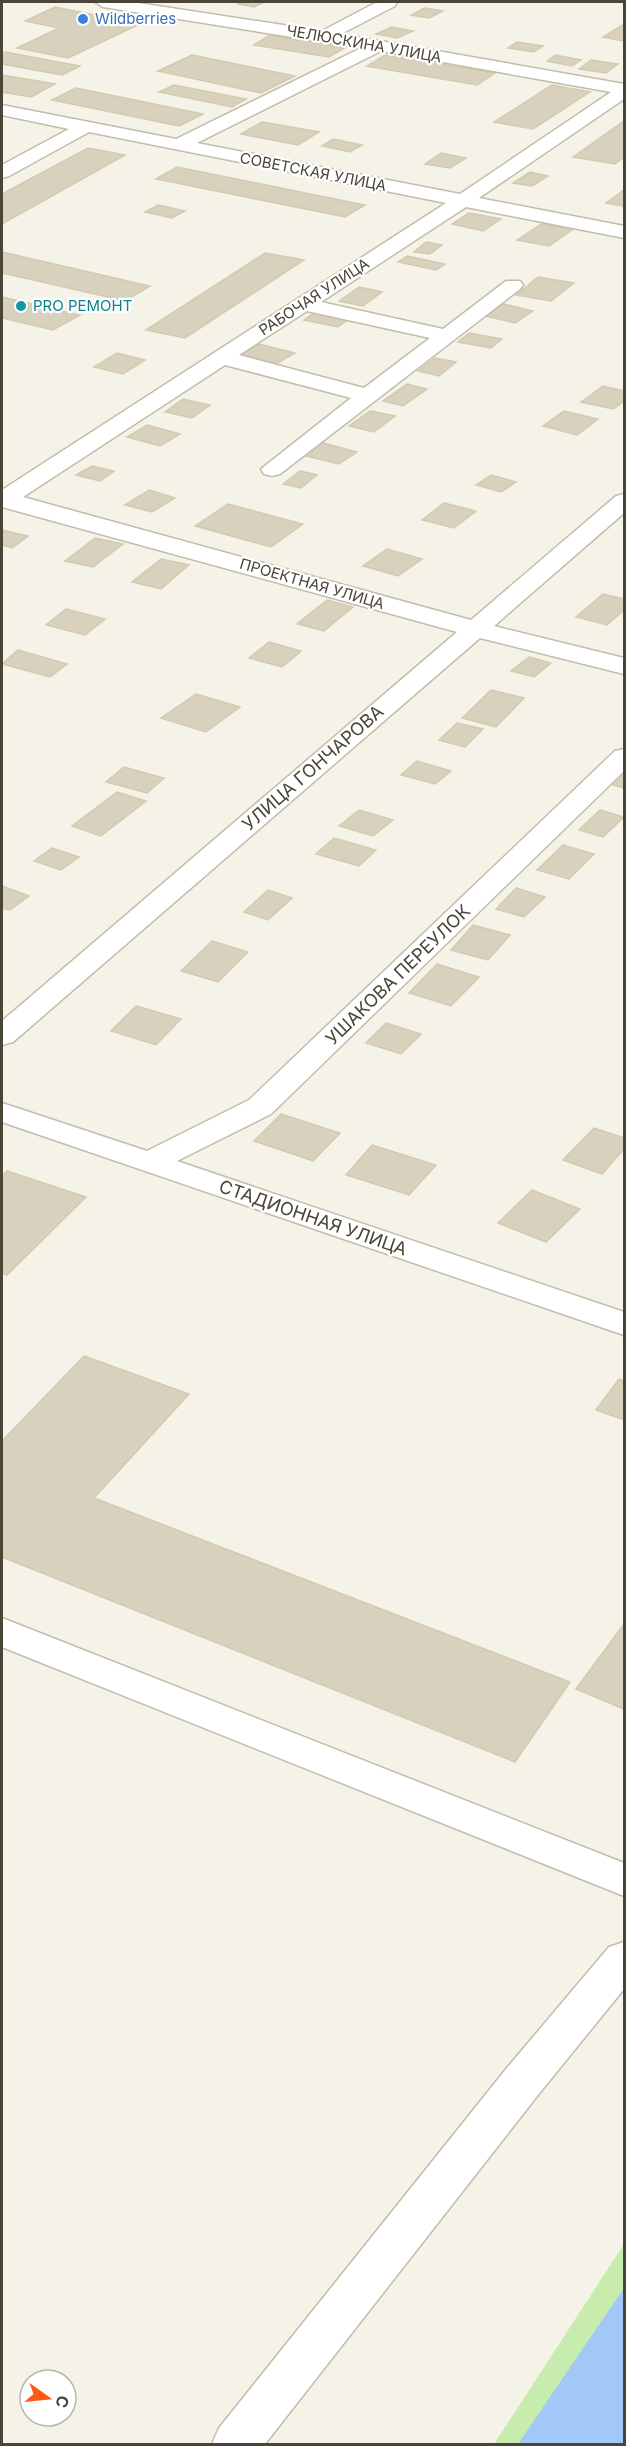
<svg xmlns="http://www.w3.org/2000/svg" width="626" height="2446" font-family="Inter,sans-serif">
<rect width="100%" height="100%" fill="#f5f3e8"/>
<path fill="#c8ecae" d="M 624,2244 L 624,2444 L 494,2444 Z"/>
<path fill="#a1c8f6" d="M 624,2288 L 624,2444 L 518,2444 Z"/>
<path fill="#d8d1bd" stroke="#d3caaf" stroke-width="1.5" d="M 243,2 L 264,2 L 254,7 L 238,4 Z
M 55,7 L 140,24 L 68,58 L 17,48 L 59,28 L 25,21 Z
M 424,8 L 443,11 L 429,18 L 411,15 Z
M 624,24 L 624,41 L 603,37 Z
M 392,27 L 413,31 L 397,38 L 376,34 Z
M 270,35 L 345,48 L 329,57 L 254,45 Z
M 517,42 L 543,46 L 534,52 L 508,48 Z
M 5,52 L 80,66 L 62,75 L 2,64 L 2,54 Z
M 192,55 L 295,76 L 261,93 L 158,71 Z
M 385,55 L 495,73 L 477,85 L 367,66 Z
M 555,55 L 581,60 L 572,66 L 547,61 Z
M 591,60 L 618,64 L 606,73 L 579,69 Z
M 2,75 L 55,84 L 31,97 L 2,92 Z
M 174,85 L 246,99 L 232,107 L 159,92 Z
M 552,85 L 590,92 L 533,129 L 494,122 Z
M 76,88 L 203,114 L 179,126 L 52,100 Z
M 624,121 L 624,157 L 615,164 L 573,157 Z
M 262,122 L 319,132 L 298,145 L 241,134 Z
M 333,139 L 362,145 L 350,152 L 322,146 Z
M 88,148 L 125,155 L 2,224 L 2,194 Z
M 441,153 L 466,158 L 450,168 L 425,164 Z
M 177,167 L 365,205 L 345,217 L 156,179 Z
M 530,172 L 548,176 L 532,186 L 513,183 Z
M 624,190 L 624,206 L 606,203 Z
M 158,205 L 185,211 L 172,218 L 145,212 Z
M 469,213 L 501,219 L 483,231 L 452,224 Z
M 541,224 L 572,230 L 549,246 L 517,240 Z
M 426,242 L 442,245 L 430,254 L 414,252 Z
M 2,252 L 150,286 L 125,301 L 2,273 Z
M 265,253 L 304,260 L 185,338 L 146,330 Z
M 407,256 L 445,264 L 436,270 L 398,262 Z
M 538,277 L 574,283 L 551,301 L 516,295 Z
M 359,287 L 382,292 L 363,306 L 339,301 Z
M 2,297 L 80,315 L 53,330 L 2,318 Z
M 504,304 L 533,311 L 515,323 L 485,316 Z
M 315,312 L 349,319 L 338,327 L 304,320 Z
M 469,333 L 502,339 L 491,348 L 458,342 Z
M 259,344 L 295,353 L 274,365 L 238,355 Z
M 117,353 L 145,360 L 123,374 L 94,367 Z
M 435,358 L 456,362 L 439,376 L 418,371 Z
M 407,384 L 427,389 L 403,406 L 383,401 Z
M 603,386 L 624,391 L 624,401 L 613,409 L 581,402 Z
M 183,399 L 210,405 L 192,418 L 165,412 Z
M 370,411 L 395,416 L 374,432 L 349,426 Z
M 564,411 L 598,419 L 577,435 L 543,426 Z
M 147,425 L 180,434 L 160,446 L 127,437 Z
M 320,442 L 357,452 L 339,464 L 302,455 Z
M 92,466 L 114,471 L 100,481 L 76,475 Z
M 300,471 L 317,475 L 301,488 L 283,484 Z
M 491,475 L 516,482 L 501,492 L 476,485 Z
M 149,490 L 175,498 L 152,512 L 125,505 Z
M 444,503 L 476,511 L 454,528 L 422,520 Z
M 228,504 L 303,524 L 271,547 L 195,526 Z
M 2,530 L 28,536 L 12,548 L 2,545 Z
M 95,538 L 123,544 L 93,567 L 65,561 Z
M 387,549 L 422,559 L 398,576 L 363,566 Z
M 161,559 L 189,565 L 161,589 L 132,582 Z
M 603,594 L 624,599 L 624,610 L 607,625 L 576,617 Z
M 327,600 L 353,607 L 324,631 L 297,624 Z
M 66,609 L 105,619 L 85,635 L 46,625 Z
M 269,642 L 301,651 L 282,667 L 249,658 Z
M 18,650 L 67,664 L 50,677 L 2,664 Z
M 529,657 L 551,663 L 534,677 L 511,671 Z
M 491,690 L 524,698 L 496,727 L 462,718 Z
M 196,694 L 240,707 L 206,732 L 161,718 Z
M 457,723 L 483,729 L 465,747 L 439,740 Z
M 417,761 L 451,771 L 435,784 L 401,775 Z
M 124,767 L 164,778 L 147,793 L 106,782 Z
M 624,774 L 624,788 L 613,785 Z
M 117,792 L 146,801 L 101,836 L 72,826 Z
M 359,810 L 393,820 L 373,836 L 339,826 Z
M 600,810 L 624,817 L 603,837 L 579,830 Z
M 334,838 L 376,850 L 359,866 L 316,854 Z
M 563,845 L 594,854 L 569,879 L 537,870 Z
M 52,848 L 79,857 L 61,870 L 34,861 Z
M 2,886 L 29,896 L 10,910 L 2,908 Z
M 516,888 L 545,897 L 524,917 L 496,909 Z
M 268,890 L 292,898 L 268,920 L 244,912 Z
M 473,925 L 510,935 L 488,960 L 451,950 Z
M 212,941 L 248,952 L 218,982 L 181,971 Z
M 437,964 L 479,977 L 451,1006 L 409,993 Z
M 136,1006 L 181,1019 L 156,1045 L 111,1031 Z
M 386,1023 L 421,1034 L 401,1054 L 366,1043 Z
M 281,1114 L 340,1133 L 313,1161 L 254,1141 Z
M 594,1128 L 624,1138 L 624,1149 L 602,1174 L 563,1160 Z
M 372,1145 L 436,1165 L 409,1195 L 346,1175 Z
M 7,1171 L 86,1197 L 7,1275 L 2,1274 L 2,1176 Z
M 532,1190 L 580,1209 L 546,1242 L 498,1223 Z
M 84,1356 L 189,1394 L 94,1498 L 570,1682 L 515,1762 L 2,1557 L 2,1441 Z
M 619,1379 L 624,1381 L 624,1420 L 596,1410 Z
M 624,1624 L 624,1709 L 576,1689 Z"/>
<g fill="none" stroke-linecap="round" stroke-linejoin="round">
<defs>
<path id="minor" d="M 95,2 L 132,2 L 322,31 L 377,2 L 397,2 L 395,6 L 341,34 L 624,84 L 624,99 L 479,198 L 624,226 L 624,238 L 466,207 L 321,302 L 443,329 L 506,281 L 520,281 L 523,285 L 520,289 L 280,474 L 272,476 L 264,474 L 261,469 L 351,398 L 225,365 L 23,497 L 471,620 L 616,496 L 624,494 L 624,513 L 494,626 L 624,658 L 624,674 L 480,638 L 13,1042 L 2,1045 L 2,1021 L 457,632 L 2,507 L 2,490 L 446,203 L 89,132 L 9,176 L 2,178 L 2,165 L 69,129 L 2,115 L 2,105 L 176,139 L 361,48 L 103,7 ZM 381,51 L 611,92 L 460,194 L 197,143 ZM 307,311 L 430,338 L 364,388 L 239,355 Z
M 624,749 L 624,771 L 271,1114 L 177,1161 L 624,1312 L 624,1335 L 2,1122 L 2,1103 L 147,1151 L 249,1100 L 615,751 Z
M 2,1618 L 624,1863 L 624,1896 L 2,1647 Z
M 624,1942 L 624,1989 L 538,2095 L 265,2444 L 212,2444 L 219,2428 L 506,2069 L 609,1947 Z"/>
</defs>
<use href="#minor" stroke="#c2bdaa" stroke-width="3"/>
<use href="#minor" fill="#fff" fill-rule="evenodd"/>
</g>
<circle fill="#3f7fe0" stroke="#fff" stroke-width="2" cx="83" cy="19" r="6"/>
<circle fill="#0f9aa8" stroke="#fff" stroke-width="2" cx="21" cy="306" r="6"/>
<g text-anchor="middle" stroke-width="4.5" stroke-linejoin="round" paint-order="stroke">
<g font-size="15" fill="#366cbe" stroke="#fff" text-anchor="start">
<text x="95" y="24">Wildberries</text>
</g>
<g font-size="15" fill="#4a4536" stroke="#fff">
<text transform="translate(364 44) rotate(10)" y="5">ЧЕЛЮСКИНА УЛИЦА</text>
<text transform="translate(313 172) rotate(11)" y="5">СОВЕТСКАЯ УЛИЦА</text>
<text transform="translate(314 297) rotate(-33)" y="5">РАБОЧАЯ УЛИЦА</text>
<text transform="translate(312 584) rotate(16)" y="5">ПРОЕКТНАЯ УЛИЦА</text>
</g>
<g font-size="15" fill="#0d838f" stroke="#fff" text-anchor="start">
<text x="33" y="311">PRO РЕМОНТ</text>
</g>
<g font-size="18" fill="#4a4536" stroke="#fff">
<text transform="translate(313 768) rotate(-41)" y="6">УЛИЦА ГОНЧАРОВА</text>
<text transform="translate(398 975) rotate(-44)" y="6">УШАКОВА ПЕРЕУЛОК</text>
<text transform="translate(313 1218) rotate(19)" y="6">СТАДИОННАЯ УЛИЦА</text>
</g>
</g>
<rect width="626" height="2446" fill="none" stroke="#4a4536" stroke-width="6"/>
<g transform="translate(48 2398) rotate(105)"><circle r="28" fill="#ffffff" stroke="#b7b5af" stroke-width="1.5"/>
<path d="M0-4.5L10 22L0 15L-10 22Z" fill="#ff5816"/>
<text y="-9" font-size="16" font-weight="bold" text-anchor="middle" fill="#4a4536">С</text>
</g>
</svg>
